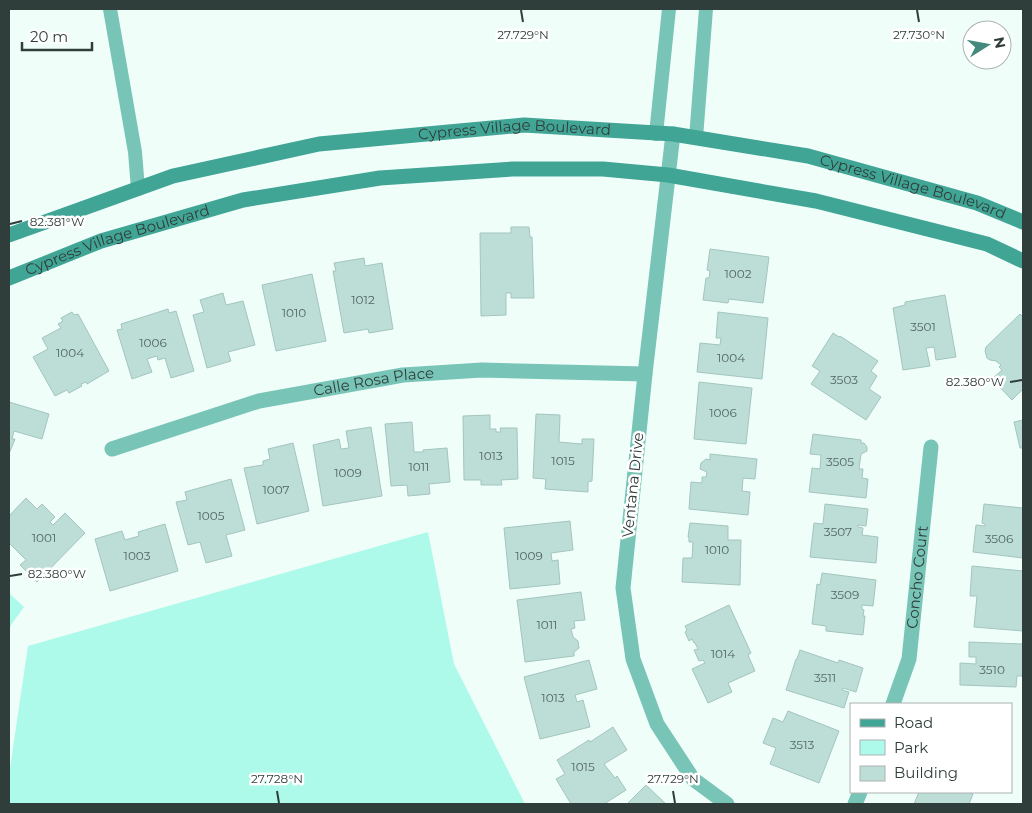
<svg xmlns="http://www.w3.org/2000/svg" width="1032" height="813" font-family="Montserrat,sans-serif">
<rect width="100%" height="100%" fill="#f0fefa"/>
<path fill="#adf9ea" d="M 428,532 L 454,664 L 525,804 L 9,804 L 9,775 L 28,646 Z
M 9,593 L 24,607 L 11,625 L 9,632 Z"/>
<path fill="#bcded7" stroke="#a3c5be" d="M 511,227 L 529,227 L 530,237 L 532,237 L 534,298 L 511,298 L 511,293 L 506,293 L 506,315 L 481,316 L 480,233 L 511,233 Z
M 710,249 L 769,257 L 763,303 L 729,299 L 728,303 L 703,300 L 706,278 L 709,278 L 710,271 L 707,270 Z
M 364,258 L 365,266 L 382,263 L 393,329 L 369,333 L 368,329 L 344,333 L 333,271 L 336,271 L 334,263 Z
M 312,274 L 326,341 L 276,351 L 262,285 Z
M 223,293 L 226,305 L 243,301 L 255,345 L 228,352 L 231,361 L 207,368 L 193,315 L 204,312 L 200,300 Z
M 945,295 L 956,357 L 936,360 L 934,347 L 926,348 L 930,366 L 903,370 L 893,308 L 905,305 L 905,302 Z
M 168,309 L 169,313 L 176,311 L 194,371 L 171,378 L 165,358 L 158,360 L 157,356 L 147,359 L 152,372 L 132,379 L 117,330 L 122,329 L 121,324 Z
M 72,312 L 74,315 L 78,314 L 109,371 L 87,384 L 86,382 L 81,384 L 82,386 L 69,393 L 67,390 L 55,396 L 33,357 L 48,349 L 42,338 L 61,328 L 58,324 L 63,321 L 61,318 Z
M 718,312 L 768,318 L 762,379 L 697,372 L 700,343 L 720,345 L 721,338 L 716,338 Z
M 1020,314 L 1023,317 L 1023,389 L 1012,400 L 992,379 L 1002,370 L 999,367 L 1001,365 L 996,361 L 990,360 L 987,358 L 985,351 L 986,347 Z
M 833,333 L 839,337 L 840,336 L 878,361 L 871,371 L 877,376 L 869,389 L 881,397 L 866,420 L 811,384 L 820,371 L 812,366 Z
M 699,382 L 752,388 L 746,444 L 694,439 Z
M 9,402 L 49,414 L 42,439 L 14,431 L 12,439 L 15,439 L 9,454 Z
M 536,414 L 560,415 L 559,442 L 582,444 L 582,439 L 594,439 L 592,481 L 588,482 L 588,492 L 545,489 L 546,479 L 533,478 Z
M 490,415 L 490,429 L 496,429 L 496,432 L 501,432 L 500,428 L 517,428 L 518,479 L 501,480 L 502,485 L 481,485 L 481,480 L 464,480 L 463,416 Z
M 1023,420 L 1023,448 L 1020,448 L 1014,422 Z
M 412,422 L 414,452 L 423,452 L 423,450 L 447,448 L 450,482 L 429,484 L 430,494 L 408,496 L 407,485 L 391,486 L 385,424 Z
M 371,427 L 382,496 L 323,506 L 313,445 L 339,439 L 341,449 L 349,448 L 346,431 Z
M 813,434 L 861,440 L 861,443 L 864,443 L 867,447 L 867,451 L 861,454 L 859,469 L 863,469 L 862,478 L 868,479 L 866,498 L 809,492 L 812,468 L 820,469 L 821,455 L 810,454 Z
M 293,443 L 309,511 L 257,524 L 244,468 L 263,465 L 263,461 L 270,459 L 268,449 Z
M 710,454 L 757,459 L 755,479 L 743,478 L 742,491 L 750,492 L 748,515 L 689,509 L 691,482 L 702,483 L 702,477 L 706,477 L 707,472 L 700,469 L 701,463 L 706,459 L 710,460 Z
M 231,479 L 245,530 L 226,535 L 232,556 L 206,563 L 200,542 L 188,545 L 176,502 L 187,500 L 185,492 Z
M 26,498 L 37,509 L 42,504 L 55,517 L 50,522 L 53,525 L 65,513 L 85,533 L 37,582 L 20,565 L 26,560 L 9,543 L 9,516 Z
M 825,504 L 868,509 L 866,526 L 858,525 L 858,527 L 863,528 L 862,535 L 878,537 L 876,563 L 810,557 L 814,523 L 823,524 Z
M 984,504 L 1023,508 L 1023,558 L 973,552 L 976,525 L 985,526 L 985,524 L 982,523 Z
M 570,521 L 573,550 L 551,553 L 552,561 L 558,560 L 560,584 L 510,589 L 504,528 Z
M 690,523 L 728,526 L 728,540 L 741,540 L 740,585 L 682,582 L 683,558 L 692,558 L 693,542 L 689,542 L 689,537 L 688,537 Z
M 165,524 L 178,571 L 110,591 L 95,539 L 122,531 L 125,540 L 139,536 L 138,532 Z
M 972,566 L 1023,571 L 1023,631 L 974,627 L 977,596 L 970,596 Z
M 822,573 L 876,580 L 873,606 L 862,605 L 862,609 L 864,610 L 863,616 L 865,616 L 863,635 L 826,631 L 826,626 L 812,624 L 817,584 L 820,585 Z
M 581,592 L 585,620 L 574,621 L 575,628 L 571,629 L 573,637 L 578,641 L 579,648 L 574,652 L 574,656 L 525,662 L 517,600 Z
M 729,605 L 751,653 L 748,655 L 755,671 L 728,683 L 732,692 L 708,703 L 692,669 L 705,663 L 703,660 L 699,661 L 694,650 L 698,649 L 695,643 L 694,643 L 692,639 L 689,641 L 685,632 L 687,630 L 685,626 Z
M 969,642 L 1023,644 L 1023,676 L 1017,676 L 1016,687 L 960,685 L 960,663 L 976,664 L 976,657 L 969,657 Z
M 800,650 L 838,663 L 839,660 L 863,668 L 856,692 L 843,688 L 842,690 L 849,692 L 844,708 L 786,690 L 796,659 L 797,659 Z
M 589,660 L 597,689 L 575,695 L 577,702 L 583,700 L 590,727 L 540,739 L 524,677 Z
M 788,711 L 839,731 L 819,783 L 770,764 L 776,748 L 763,743 L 773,718 L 783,722 Z
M 613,727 L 627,750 L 604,764 L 615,778 L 617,776 L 626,790 L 604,804 L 571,804 L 556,779 L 565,774 L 557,760 L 589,740 L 590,742 Z
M 646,785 L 666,804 L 627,804 Z
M 919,792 L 967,792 L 973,794 L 969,804 L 912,804 L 914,804 Z"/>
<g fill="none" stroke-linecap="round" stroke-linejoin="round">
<path stroke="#78c5b7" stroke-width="14" d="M 110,9 L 135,152 L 138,189
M 656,134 L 669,9
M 696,138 L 706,9"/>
<g stroke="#78c5b7" stroke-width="15">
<path d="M 673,134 L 645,374 L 623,588 L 633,659 L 657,724 L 693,779 L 727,804"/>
<path id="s1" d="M 112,449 L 259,401 L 403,375 L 482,370 L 645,374"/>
<path id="s2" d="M 893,704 L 909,659 L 931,447"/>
<path d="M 855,804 L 860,792"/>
</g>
<g stroke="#41a596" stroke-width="15">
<path id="s3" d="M 9,235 L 173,176 L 319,144 L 524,125 L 673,134 L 808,156 L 977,203 L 1023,222"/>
<path id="s4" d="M 9,278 L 101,241 L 243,200 L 380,178 L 513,169 L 603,169 L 668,175 L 816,201 L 987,244 L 1023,261"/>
</g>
</g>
<path fill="none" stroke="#303e3b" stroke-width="2" d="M 521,10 L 523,22M 917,10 L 919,22M 10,224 L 22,221M 1010,382 L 1022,380M 10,576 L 22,574M 277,791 L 279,803M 673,791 L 675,803"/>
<g text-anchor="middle" stroke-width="5" stroke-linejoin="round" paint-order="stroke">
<g font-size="12" fill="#536662">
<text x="738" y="278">1002</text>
<text x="363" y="304">1012</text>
<text x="294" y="317">1010</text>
<text x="923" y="331">3501</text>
<text x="153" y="347">1006</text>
<text x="70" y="357">1004</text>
<text x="731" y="362">1004</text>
<text x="844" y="384">3503</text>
<text x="723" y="417">1006</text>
<text x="491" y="460">1013</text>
<text x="563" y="465">1015</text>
<text x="840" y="466">3505</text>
<text x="419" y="471">1011</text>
<text x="348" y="477">1009</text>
<text x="276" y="494">1007</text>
<text x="211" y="520">1005</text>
<text x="838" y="536">3507</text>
<text x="44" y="542">1001</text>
<text x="999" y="543">3506</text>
<text x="717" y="554">1010</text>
<text x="137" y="560">1003</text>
<text x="529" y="560">1009</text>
<text x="845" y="599">3509</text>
<text x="547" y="629">1011</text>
<text x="723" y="658">1014</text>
<text x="992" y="674">3510</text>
<text x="825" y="682">3511</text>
<text x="553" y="702">1013</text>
<text x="802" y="749">3513</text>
<text x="583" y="771">1015</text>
</g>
<g font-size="15" fill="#303e3b" stroke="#fff">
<text dy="5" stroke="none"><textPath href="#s3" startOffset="520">Cypress Village Boulevard</textPath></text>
<text dy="5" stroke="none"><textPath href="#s3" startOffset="925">Cypress Village Boulevard</textPath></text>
<text dy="5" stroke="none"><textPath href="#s4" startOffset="115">Cypress Village Boulevard</textPath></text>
<text dy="5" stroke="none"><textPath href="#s1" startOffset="271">Calle Rosa Place</textPath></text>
<text transform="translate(633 485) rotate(-84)" y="5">Ventana Drive</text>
<text dy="5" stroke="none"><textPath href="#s2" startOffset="130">Concho Court</textPath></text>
</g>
</g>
<g font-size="12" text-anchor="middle" fill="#303e3b" stroke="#fff" stroke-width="5" stroke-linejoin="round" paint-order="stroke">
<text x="523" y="39">27.729°N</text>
<text x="919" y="39">27.730°N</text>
<text x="57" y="226">82.381°W</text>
<text x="975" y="386">82.380°W</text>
<text x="57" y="578">82.380°W</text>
<text x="277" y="783">27.728°N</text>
<text x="673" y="783">27.729°N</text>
</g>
<rect width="1032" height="813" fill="none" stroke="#303e3b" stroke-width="20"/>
<rect x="850" y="703" width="162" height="90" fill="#ffffff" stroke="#acb2b1"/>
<rect x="860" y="719" width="25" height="8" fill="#41a596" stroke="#acb2b1"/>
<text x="894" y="728" font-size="15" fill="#303e3b">Road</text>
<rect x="860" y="740" width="25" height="15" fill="#adf9ea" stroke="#acb2b1"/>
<text x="894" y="753" font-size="15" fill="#303e3b">Park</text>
<rect x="860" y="766" width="25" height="15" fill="#bcded7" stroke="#acb2b1"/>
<text x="894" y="778" font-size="15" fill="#303e3b">Building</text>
<g transform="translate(987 45) rotate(79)"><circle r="24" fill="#ffffff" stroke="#acb2b1"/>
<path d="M0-4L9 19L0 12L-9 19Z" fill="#44897d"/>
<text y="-8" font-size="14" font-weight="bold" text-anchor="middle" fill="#303e3b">N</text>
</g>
<path d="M22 42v8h70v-8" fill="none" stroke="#303e3b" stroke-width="2.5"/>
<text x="30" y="42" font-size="15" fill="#303e3b" stroke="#ffffff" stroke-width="4" paint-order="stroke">20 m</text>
</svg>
